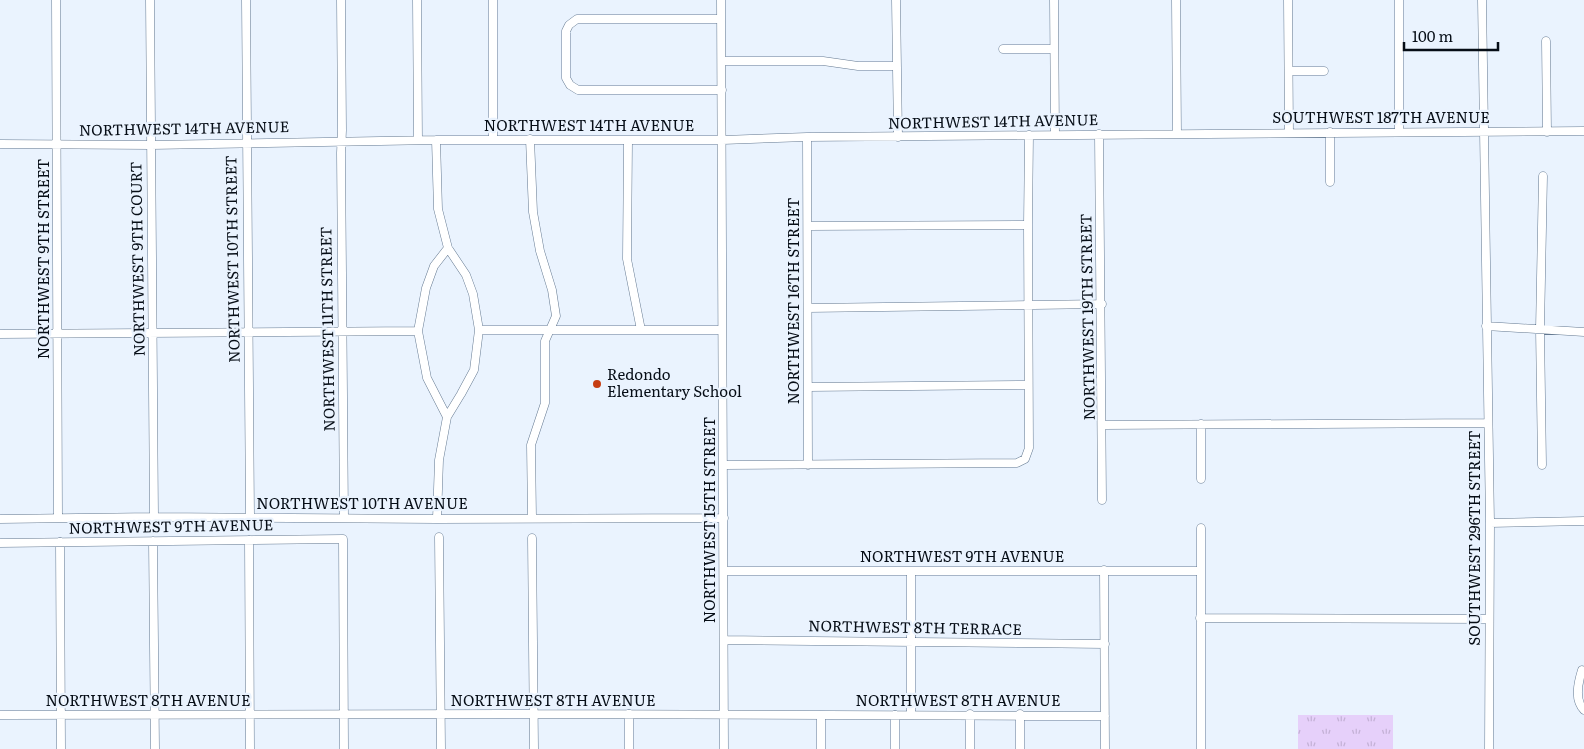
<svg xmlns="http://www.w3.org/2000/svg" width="1584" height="749" font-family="Literata,serif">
<defs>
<pattern id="grass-tufts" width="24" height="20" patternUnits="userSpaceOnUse" patternTransform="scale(1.25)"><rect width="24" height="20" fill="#e6d0fa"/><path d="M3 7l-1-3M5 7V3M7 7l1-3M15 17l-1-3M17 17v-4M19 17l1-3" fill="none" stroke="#c4b1d6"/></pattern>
</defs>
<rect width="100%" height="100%" fill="#eaf3fe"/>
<path fill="url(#grass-tufts)" d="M 1298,715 L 1393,715 L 1393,749 L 1298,749 Z"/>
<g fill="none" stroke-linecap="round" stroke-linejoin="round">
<defs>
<path id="minor" d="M 56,0 L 58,518
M 150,0 L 154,517
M 246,0 L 250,517
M 341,0 L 342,130 L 341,153 L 344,518
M 417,0 L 418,140
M 721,0 L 724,749
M 896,0 L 898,137
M 1054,0 L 1055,134
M 1176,0 L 1177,134
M 1288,0 L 1289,133
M 1482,0 L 1490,523 L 1489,749
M 721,19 L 577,19 L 569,25 L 566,31 L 566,78 L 570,85 L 578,90 L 722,90
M 1546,41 L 1547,132
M 1003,49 L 1054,49
M 722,61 L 823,61 L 858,66 L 897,66
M 1289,71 L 1324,71
M 1399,132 L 1399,0
M 1099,134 L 1102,500
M 807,137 L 808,465
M 530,139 L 533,212 L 540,251 L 552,290 L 556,316 L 545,341 L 545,403 L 531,445 L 532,518
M 436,140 L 438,209 L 448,248 L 466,275 L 473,294 L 479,330 L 474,370 L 461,394 L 447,417 L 439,460 L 437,519
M 493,140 L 493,0
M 628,141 L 627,259 L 641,330
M 0,144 L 151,145 L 436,140 L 723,140 L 807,137 L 1584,131
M 1330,182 L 1330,132
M 808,226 L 1028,225
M 808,308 L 1102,304
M 1486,326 L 1584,332
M 479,330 L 722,330
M 0,334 L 418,331
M 808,387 L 1028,385
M 447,417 L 427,378 L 418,331 L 426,288 L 434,266 L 448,248
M 1103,425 L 1488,423
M 724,465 L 1017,463 L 1025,459 L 1029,448 L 1028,225 L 1029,135
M 1542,465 L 1540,329 L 1543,176
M 1201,479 L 1201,424
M 0,519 L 154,517 L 437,519 L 724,518
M 1490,523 L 1584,521
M 1201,528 L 1201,749
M 439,537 L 441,749
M 532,538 L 534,749
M 249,540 L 250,749
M 153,541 L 155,749
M 60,542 L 61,749
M 0,543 L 343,539 L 344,749
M 1104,570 L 1105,749
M 724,571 L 1200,571
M 911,571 L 911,714
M 1200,618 L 1489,619
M 724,640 L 1105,644
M 1582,670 C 1578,683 1574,700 1584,710
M 629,714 L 629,749
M 970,714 L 970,749
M 1020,714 L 1020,749
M 0,715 L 533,714 L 1105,716
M 821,715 L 821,749
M 895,715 L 895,749"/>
</defs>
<use href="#minor" stroke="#647991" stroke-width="9"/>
<use href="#minor" stroke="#fff" stroke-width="8"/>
</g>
<circle fill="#c63d12" stroke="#eaf3fe" stroke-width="2" cx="597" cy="384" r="5"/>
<g text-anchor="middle" stroke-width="4.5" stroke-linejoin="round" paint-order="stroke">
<g font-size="15" fill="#060d16" stroke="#eaf3fe">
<text x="1381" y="123">SOUTHWEST 187TH AVENUE</text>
<text transform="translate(993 122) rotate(-1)" y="5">NORTHWEST 14TH AVENUE</text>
<text x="589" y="131">NORTHWEST 14TH AVENUE</text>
<text transform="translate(184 129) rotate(-1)" y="5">NORTHWEST 14TH AVENUE</text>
<text transform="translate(44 259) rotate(-90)" y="5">NORTHWEST 9TH STREET</text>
<text transform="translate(138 259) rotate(-91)" y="5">NORTHWEST 9TH COURT</text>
<text transform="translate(233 259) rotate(-91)" y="5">NORTHWEST 10TH STREET</text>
<text transform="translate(794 301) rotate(-90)" y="5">NORTHWEST 16TH STREET</text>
<text transform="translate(1088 317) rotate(-91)" y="5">NORTHWEST 19TH STREET</text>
<text transform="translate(328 329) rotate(-91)" y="5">NORTHWEST 11TH STREET</text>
<text x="362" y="509">NORTHWEST 10TH AVENUE</text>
<text transform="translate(710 520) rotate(-90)" y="5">NORTHWEST 15TH STREET</text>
<text transform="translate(171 527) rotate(-1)" y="5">NORTHWEST 9TH AVENUE</text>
<text transform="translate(1475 538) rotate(-90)" y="5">SOUTHWEST 296TH STREET</text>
<text x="962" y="562">NORTHWEST 9TH AVENUE</text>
<text transform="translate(915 628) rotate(1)" y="5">NORTHWEST 8TH TERRACE</text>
<text x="148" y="706">NORTHWEST 8TH AVENUE</text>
<text x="553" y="706">NORTHWEST 8TH AVENUE</text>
<text x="958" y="706">NORTHWEST 8TH AVENUE</text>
</g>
<g font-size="15" fill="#060d16" stroke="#eaf3fe" text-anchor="start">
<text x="607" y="380">Redondo<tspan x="607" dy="17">Elementary School</tspan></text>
</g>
</g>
<path d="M1404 42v8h94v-8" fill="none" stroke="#060d16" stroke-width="2.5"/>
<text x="1412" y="42" font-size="15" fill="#060d16" stroke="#eaf3fe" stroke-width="4" paint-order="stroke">100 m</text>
</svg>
